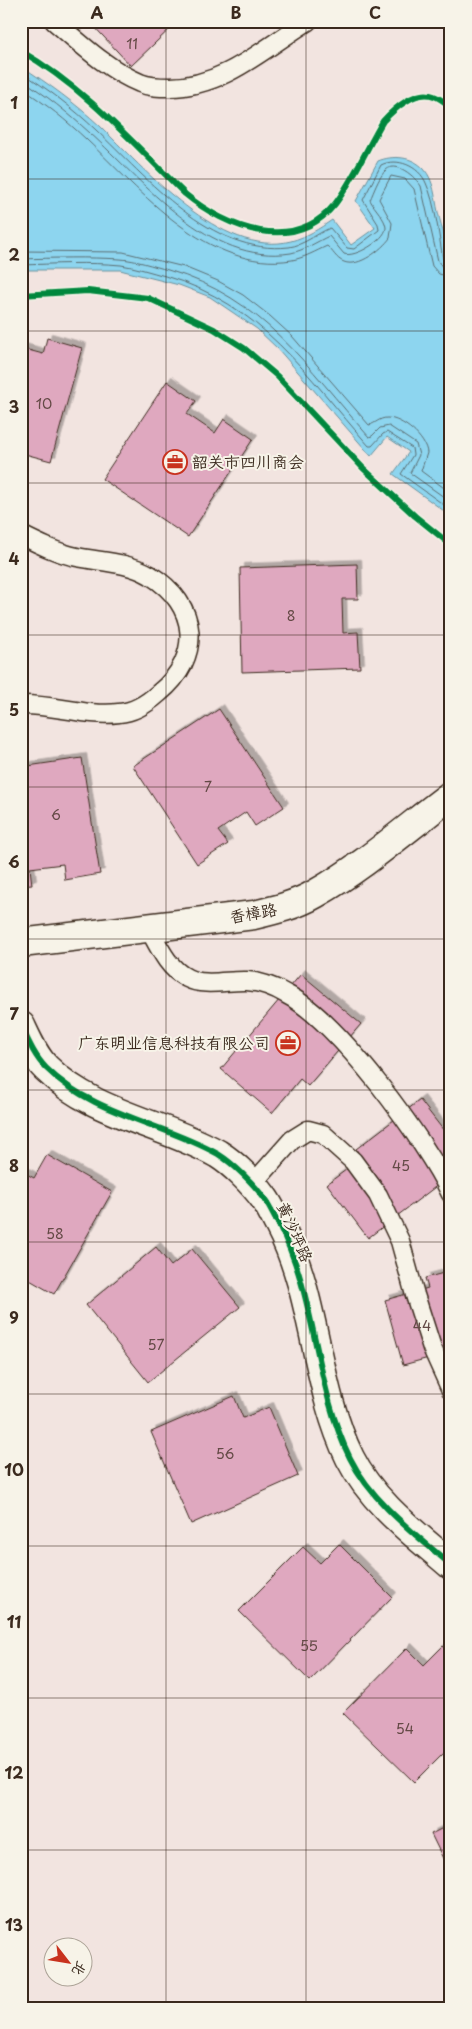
<svg xmlns="http://www.w3.org/2000/svg" width="472" height="2029" font-family="'Playpen Sans','LXGW WenKai TC',sans-serif">
<defs>
<filter id="shadow"><feDropShadow dx="4.5" dy="-4.5" stdDeviation="0" flood-color="#0004"/></filter>
</defs>
<rect width="100%" height="100%" fill="#f2e4e0"/>
<filter id="ink" filterUnits="userSpaceOnUse"><feTurbulence type="fractalNoise" baseFrequency=".02" numOctaves="2"/><feDisplacementMap in="SourceGraphic" scale="10" xChannelSelector="R" yChannelSelector="G"/><feConvolveMatrix kernelMatrix="1 2 1 2 8 2 1 2 1" color-interpolation-filters="sRGB"/></filter>
<g filter="url(#ink)">
<path fill="#8dd5ef" stroke="#6c919b" d="M 21,66 C 49,84 75,103 100,126 C 143,168 222,259 291,241 C 306,237 319,229 332,220 L 351,245 L 375,228 L 356,201 L 378,161 C 393,155 412,156 424,169 C 434,180 435,198 438,212 C 442,230 449,249 451,268 C 454,296 452,344 449,371 L 451,516 L 393,474 L 409,452 L 387,437 L 371,456 L 278,349 L 257,329 L 210,297 L 179,285 L 120,270 L 21,270 Z"/>
<g fill="none" stroke-linecap="round" stroke-linejoin="round">
<path stroke="#5c6e72" stroke-width="1" d="M 21,72 C 48,89 73,108 96,130 C 147,178 211,256 289,247 C 304,245 316,234 330,228 L 347,248 L 354,249 L 379,230 L 378,224 L 363,200 L 381,165 C 397,157 419,166 426,183 C 435,202 439,237 443,259 L 451,263
M 21,79 C 46,95 68,113 90,133 C 143,181 209,266 291,253 C 305,250 316,242 329,236 L 344,254 C 355,258 385,240 386,228 C 386,219 374,208 370,200 C 374,191 378,179 385,171 C 396,159 415,177 421,186 L 438,261 L 443,268 L 451,269
M 21,88 C 45,103 67,121 87,140 C 141,191 208,273 292,260 C 304,258 316,251 327,246 C 333,251 336,259 344,262 C 359,268 382,249 390,238 L 392,223 L 379,199 L 391,176 L 405,179 L 414,189 L 432,266 L 439,274 L 451,277
M 21,251 L 123,252 L 184,267 L 218,281 L 243,295 L 270,316 L 292,336 L 369,425 C 375,424 379,418 387,418 C 402,418 426,438 427,453 L 421,471 L 451,493
M 21,259 C 54,258 88,257 120,259 C 136,260 153,266 168,270 C 264,298 306,366 369,437 L 372,436 L 380,428 L 389,426 L 416,444 L 419,455 L 410,473 L 451,502
M 21,265 C 53,264 89,262 121,265 C 135,267 151,272 165,276 C 262,304 306,375 369,446 L 372,446 L 383,434 L 387,432 L 412,448 L 413,455 L 401,474 L 451,510"/>
</g>
<path fill="#dfa8bf" stroke="#3b2a1e" filter="url(#shadow)" d="M 89,21 L 178,21 L 131,66 Z
M 47,338 L 82,348 L 51,461 L 21,453 L 21,348 L 43,354 Z
M 167,381 L 196,401 L 187,414 L 215,433 L 224,419 L 253,439 L 188,537 L 102,479 Z
M 357,564 L 358,599 L 342,599 L 343,633 L 358,632 L 360,668 L 242,672 L 240,568 Z
M 219,709 L 284,807 L 255,826 L 246,812 L 218,831 L 228,844 L 197,864 L 133,766 Z
M 82,758 L 100,874 L 65,880 L 63,864 L 30,868 L 32,885 L 21,886 L 21,767 Z
M 301,974 L 361,1024 L 308,1086 L 300,1079 L 272,1113 L 221,1069 Z
M 420,1100 L 451,1140 L 451,1175 L 368,1238 L 327,1184 L 362,1158 L 356,1149 Z
M 47,1155 L 112,1192 L 54,1294 L 21,1275 L 21,1171 L 34,1178 Z
M 156,1247 L 171,1266 L 192,1249 L 240,1307 L 148,1382 L 86,1305 Z
M 451,1271 L 451,1352 L 403,1365 L 385,1300 L 428,1288 L 425,1278 Z
M 234,1396 L 243,1418 L 269,1407 L 298,1476 L 191,1524 L 151,1432 Z
M 339,1544 L 392,1597 L 310,1681 L 239,1611 L 303,1547 L 320,1563 Z
M 443,1646 L 451,1654 L 451,1745 L 414,1782 L 343,1713 L 407,1648 L 424,1665 Z
M 451,1824 L 451,1875 L 431,1834 Z"/>
<g fill="none" stroke-linecap="round" stroke-linejoin="round">
<defs>
<path id="lane" d="M 54,21 C 80,43 108,70 140,83 C 149,87 160,87 170,87 C 224,87 264,48 308,21
M 21,535 C 39,544 57,553 77,557 C 102,562 127,562 150,575 C 199,605 203,657 159,693 C 149,702 134,712 119,713 C 87,717 53,704 21,705
M 148,927 C 158,945 168,969 187,978 C 204,987 228,980 247,981 C 261,982 274,987 286,994 C 338,1020 426,1141 451,1194
M 252,1185 L 292,1140 L 308,1130 L 323,1134 L 353,1161 L 378,1195 L 400,1241 L 415,1295 L 432,1348 L 451,1390"/>
<path id="street" d="M 21,943 L 254,915 C 275,910 296,905 315,894 C 363,867 407,828 451,795
M 21,1026 C 28,1041 35,1057 46,1068 C 92,1114 163,1123 218,1154 C 234,1164 253,1183 264,1198 C 270,1206 274,1216 279,1225 C 317,1297 314,1385 350,1458 C 372,1502 415,1534 451,1565"/>
</defs>
<use href="#lane" stroke="#3b2a1e" stroke-width="21"/>
<use href="#street" stroke="#3b2a1e" stroke-width="31"/>
<use href="#lane" stroke="#f7f3e8" stroke-width="18"/>
<use href="#street" stroke="#f7f3e8" stroke-width="28"/>
<defs>
<path id="cycleway" d="M 21,51 C 85,88 133,143 185,194 C 226,228 294,255 335,204 C 352,182 368,146 383,121 C 394,109 416,89 434,96 C 440,98 446,103 451,107
M 21,295 L 88,291 L 148,298 L 214,329 L 244,348 L 277,376 L 363,468 L 415,516 L 451,545
M 21,1026 C 28,1041 35,1057 46,1068 C 92,1114 163,1123 218,1154 C 234,1164 253,1183 264,1198 C 270,1206 274,1216 279,1225 C 317,1297 314,1385 350,1458 C 372,1502 415,1534 451,1565"/>
</defs>
<use href="#cycleway" stroke="#f7f3e8" stroke-width="9"/>
<use href="#cycleway" stroke="#00873e" stroke-width="6"/>
</g>
</g>
<path fill="none" stroke="#3b2a1e" stroke-width="1" stroke-opacity="0.55" d="M 166,21 L 166,2008M 306,21 L 306,2008M 21,179 L 451,179M 21,331 L 451,331M 21,483 L 451,483M 21,635 L 451,635M 21,787 L 451,787M 21,939 L 451,939M 21,1090 L 451,1090M 21,1242 L 451,1242M 21,1394 L 451,1394M 21,1546 L 451,1546M 21,1698 L 451,1698M 21,1850 L 451,1850"/>
<defs>
<symbol id="office-ring" viewBox="-11 -11 22 22"><circle r="9.5" fill="#f7f3e8" stroke="#c8321e" stroke-width="1.5"/><path d="M-6-3h4V-5.5h4V-3h4V5H-6ZM-1-4.5V-3h2v-1.5ZM-6 0V1H6V0Z" fill="#c8321e"/></symbol>
</defs>
<g fill-rule="evenodd">
<use href="#office-ring" x="161" y="448" width="28" height="28"/>
<use href="#office-ring" x="274" y="1029" width="28" height="28"/>
</g>
<g text-anchor="middle" stroke-width="4" stroke-linejoin="round" paint-order="stroke">
<g font-size="14" fill="#644a46">
<text x="132" y="49">11</text>
<text x="44" y="409">10</text>
<text x="291" y="621">8</text>
<text x="208" y="792">7</text>
<text x="56" y="820">6</text>
<text x="401" y="1171">45</text>
<text x="55" y="1239">58</text>
<text x="422" y="1331">44</text>
<text x="156" y="1350">57</text>
<text x="225" y="1459">56</text>
<text x="309" y="1651">55</text>
<text x="405" y="1734">54</text>
</g>
<g font-size="16" fill="#3b2a1e" stroke="#f7f3e8" text-anchor="start">
<text x="192" y="468">韶关市四川商会</text>
<text x="270" y="1049" text-anchor="end">广东明业信息科技有限公司</text>
</g>
<g font-size="16" fill="#3b2a1e" stroke="#f7f3e8">
<text transform="translate(253 913) rotate(-10)" y="6">香樟路</text>
<text transform="translate(295 1232) rotate(66)" y="6">黄沙坪路</text>
</g>
</g>
<rect width="472" height="2029" fill="none" stroke="#f7f3e8" stroke-width="55"/>
<g transform="translate(68 1962) rotate(121)"><circle r="24" fill="#f7f3e8" stroke="#aca397"/>
<path d="M0-4L9 19L0 12L-9 19Z" fill="#c8321e"/>
<text y="-8" font-size="14" font-weight="bold" text-anchor="middle" fill="#3b2a1e">北</text>
</g>
<rect x="28" y="28" width="416" height="1974" fill="none" stroke="#3b2a1e" stroke-width="2"/>
<g font-size="16" text-anchor="middle" font-weight="bold" fill="#3b2a1e">
<text x="97" y="19">A</text>
<text x="236" y="19">B</text>
<text x="375" y="19">C</text>
<text x="14" y="109">1</text>
<text x="14" y="261">2</text>
<text x="14" y="413">3</text>
<text x="14" y="565">4</text>
<text x="14" y="716">5</text>
<text x="14" y="868">6</text>
<text x="14" y="1020">7</text>
<text x="14" y="1172">8</text>
<text x="14" y="1324">9</text>
<text x="14" y="1476">10</text>
<text x="14" y="1628">11</text>
<text x="14" y="1779">12</text>
<text x="14" y="1931">13</text>
</g>
</svg>
